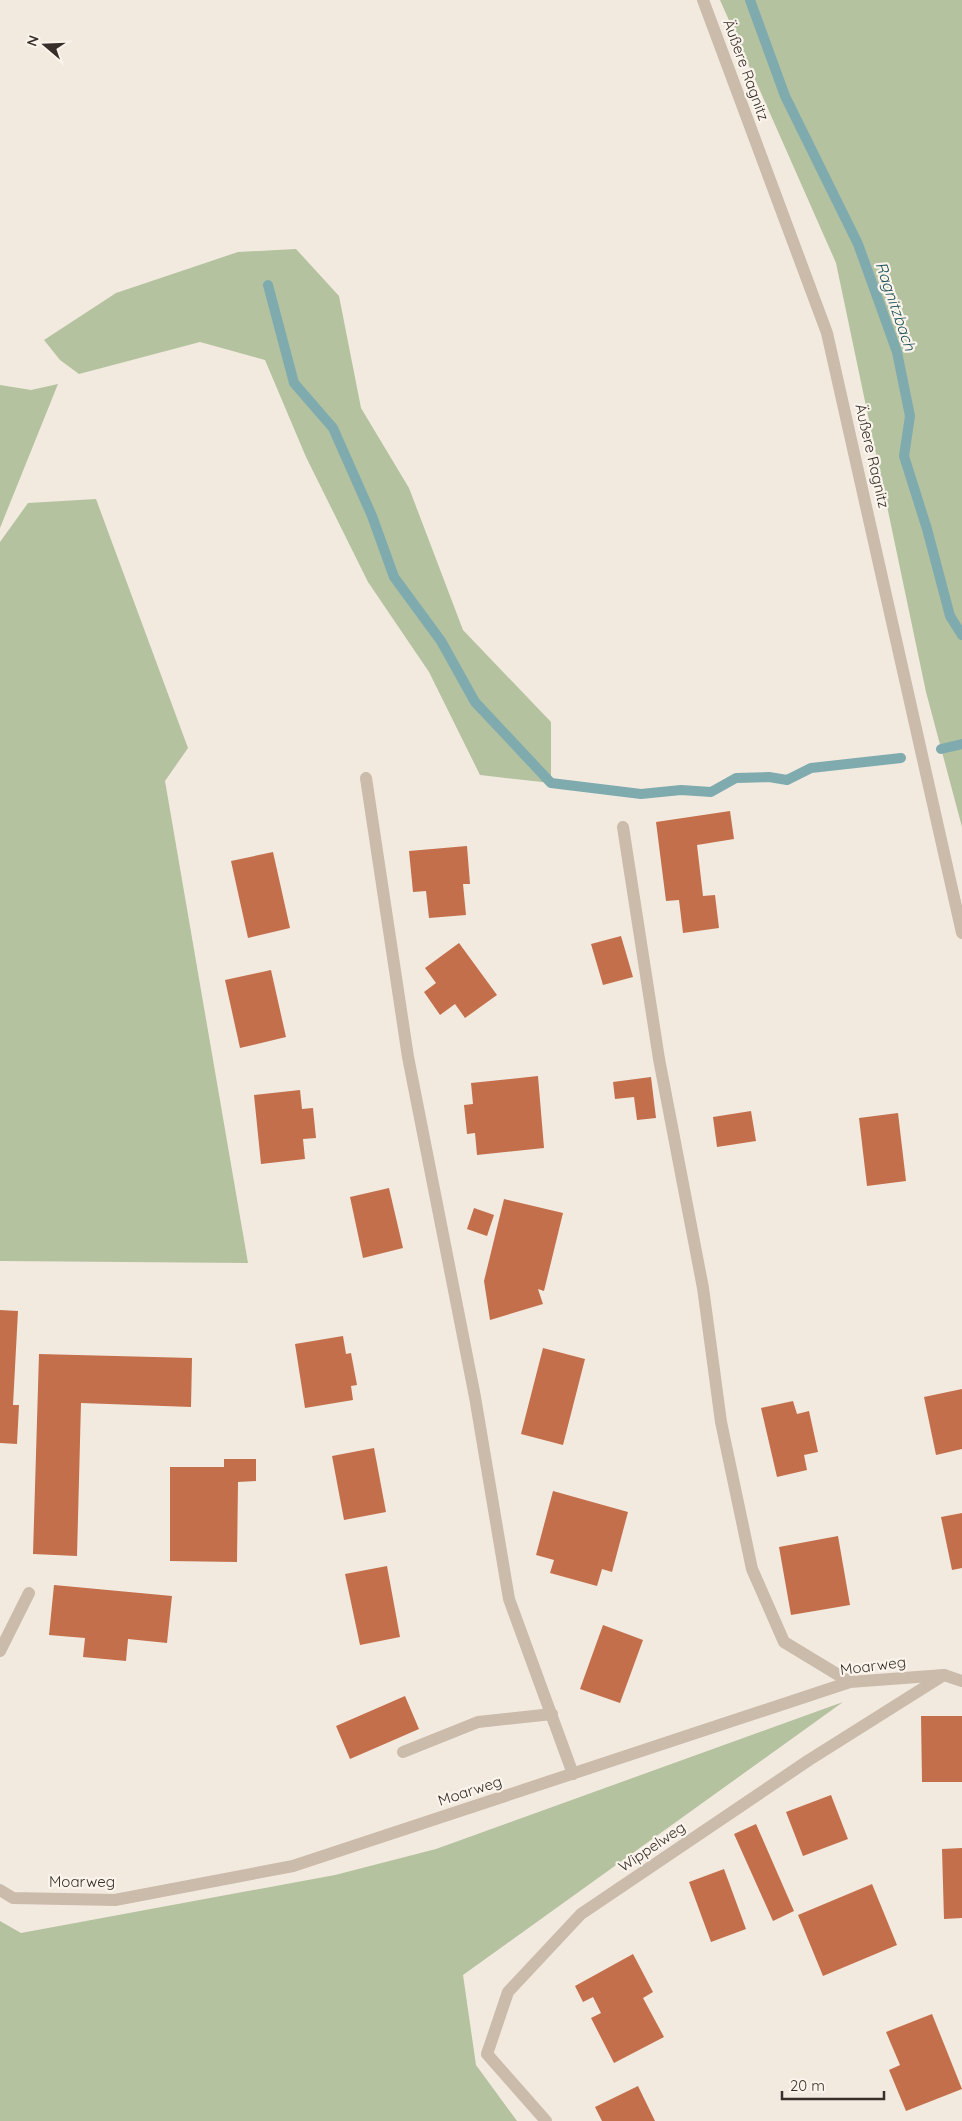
<svg xmlns="http://www.w3.org/2000/svg" width="962" height="2121" font-family="Quicksand,sans-serif">
<rect width="100%" height="100%" fill="#f3eadf"/>
<path fill="#b4c29f" d="M 720,0 L 962,0 L 962,827 L 926,692 L 836,263 Z
M 296,249 L 339,296 L 361,408 L 409,488 L 463,630 L 551,722 L 551,783 L 480,775 L 429,672 L 368,582 L 306,457 L 265,360 L 200,342 L 79,374 L 60,360 L 44,340 L 116,293 L 238,252 Z
M 58,384 L 0,528 L 0,385 L 31,390 Z
M 96,499 L 188,748 L 165,781 L 248,1263 L 0,1261 L 0,542 L 28,503 Z
M 843,1702 L 463,1975 L 476,2065 L 517,2121 L 0,2121 L 0,1921 L 21,1933 L 335,1875 L 436,1849 Z"/>
<g fill="none" stroke-linecap="round" stroke-linejoin="round">
<path stroke="#7fabaf" stroke-width="10" d="M 750,0 L 785,96 L 858,244 L 897,352 L 910,416 L 904,456 L 927,529 L 950,616 L 962,635
M 268,285 L 294,383 L 333,428 L 372,516 L 394,577 L 441,641 L 475,702 L 551,783 L 641,794 L 681,790 L 711,792 L 736,778 L 769,777 L 787,780 L 811,768 L 901,758
M 941,749 L 962,744"/>
</g>
<path fill="#c36f4c" d="M 730,811 L 734,839 L 697,845 L 703,896 L 715,895 L 719,928 L 683,933 L 679,900 L 666,901 L 656,822 Z
M 467,846 L 470,884 L 463,884 L 466,915 L 429,918 L 426,891 L 413,892 L 409,851 Z
M 273,852 L 290,928 L 248,938 L 231,861 Z
M 621,936 L 633,977 L 603,985 L 591,944 Z
M 459,943 L 497,995 L 465,1018 L 455,1004 L 440,1015 L 424,992 L 436,983 L 425,968 Z
M 271,970 L 286,1037 L 240,1048 L 225,980 Z
M 538,1076 L 544,1148 L 477,1155 L 475,1133 L 467,1134 L 464,1105 L 473,1104 L 471,1083 Z
M 651,1077 L 656,1118 L 637,1120 L 634,1097 L 615,1099 L 613,1082 Z
M 300,1090 L 302,1109 L 313,1108 L 316,1138 L 303,1139 L 305,1159 L 261,1164 L 254,1095 Z
M 751,1111 L 756,1141 L 717,1147 L 713,1117 Z
M 898,1113 L 906,1181 L 867,1186 L 859,1118 Z
M 389,1188 L 403,1248 L 363,1258 L 350,1197 Z
M 504,1199 L 563,1213 L 544,1291 L 538,1289 L 543,1304 L 490,1320 L 484,1281 Z
M 474,1208 L 494,1215 L 487,1236 L 467,1229 Z
M 0,1310 L 18,1311 L 13,1405 L 19,1405 L 17,1444 L 0,1443 Z
M 343,1336 L 346,1354 L 351,1353 L 357,1385 L 351,1386 L 353,1400 L 305,1408 L 295,1344 Z
M 543,1348 L 585,1359 L 563,1445 L 521,1434 Z
M 39,1354 L 192,1358 L 191,1407 L 81,1403 L 77,1556 L 33,1554 Z
M 962,1389 L 962,1449 L 936,1455 L 924,1397 Z
M 793,1401 L 797,1414 L 809,1411 L 818,1452 L 804,1455 L 807,1470 L 777,1477 L 761,1408 Z
M 374,1448 L 386,1512 L 344,1520 L 332,1456 Z
M 224,1459 L 256,1459 L 256,1481 L 238,1482 L 237,1562 L 170,1561 L 170,1467 L 224,1467 Z
M 553,1491 L 628,1512 L 612,1572 L 602,1569 L 597,1586 L 550,1573 L 554,1560 L 536,1555 Z
M 962,1513 L 962,1568 L 952,1570 L 941,1517 Z
M 838,1536 L 850,1605 L 791,1615 L 779,1547 Z
M 387,1566 L 400,1637 L 360,1645 L 345,1574 Z
M 54,1585 L 172,1596 L 167,1643 L 128,1639 L 126,1661 L 83,1657 L 85,1638 L 49,1635 Z
M 603,1625 L 643,1640 L 620,1703 L 580,1689 Z
M 405,1696 L 419,1729 L 350,1759 L 336,1726 Z
M 921,1716 L 962,1716 L 962,1782 L 922,1782 Z
M 831,1795 L 848,1839 L 803,1856 L 786,1812 Z
M 756,1824 L 794,1911 L 773,1921 L 734,1834 Z
M 962,1848 L 962,1918 L 944,1919 L 942,1849 Z
M 724,1869 L 746,1929 L 711,1942 L 689,1882 Z
M 872,1884 L 897,1945 L 823,1976 L 798,1915 Z
M 633,1954 L 653,1992 L 643,1998 L 664,2037 L 614,2063 L 591,2018 L 601,2013 L 593,1997 L 583,2002 L 575,1986 Z
M 932,2014 L 962,2089 L 906,2111 L 889,2070 L 900,2065 L 886,2032 Z
M 638,2086 L 655,2121 L 602,2121 L 595,2107 Z"/>
<g fill="none" stroke-linecap="round" stroke-linejoin="round">
<path stroke="#cbbbab" stroke-width="12" d="M 366,778 L 408,1057 L 475,1397 L 509,1599 L 573,1774
M 623,827 L 659,1059 L 703,1288 L 721,1422 L 752,1569 L 784,1642 L 850,1682
M 0,1651 L 29,1593
M 403,1752 L 478,1722 L 552,1714
M 0,1890 L 13,1898 L 115,1900 L 293,1866 L 850,1682 L 944,1675"/>
<path stroke="#cbbbab" stroke-width="12" d="M 703,0 L 827,333 L 962,933
M 546,2121 L 487,2054 L 508,1992 L 581,1914 L 809,1760 L 944,1675 L 962,1681"/>
</g>
<g text-anchor="middle" stroke-width="4.5" stroke-linejoin="round" paint-order="stroke">
<g font-size="15" fill="#392f2a" stroke="#faf4ec">
<text transform="translate(746 70) rotate(70)" y="5">Äußere Ragnitz</text>
<text transform="translate(872 456) rotate(77)" y="5">Äußere Ragnitz</text>
<text transform="translate(873 1666) rotate(-7)" y="5">Moarweg</text>
<text transform="translate(470 1791) rotate(-18)" y="5">Moarweg</text>
<text transform="translate(652 1847) rotate(-34)" y="5">Wippelweg</text>
<text x="82" y="1887">Moarweg</text>
</g>
<g font-size="16" font-style="italic" fill="#20535a" stroke="#faf4ec">
<text transform="translate(896 306) rotate(71)" y="6">Ragnitzbach</text>
</g>
</g>
<g transform="translate(45 45) rotate(289)" stroke="#faf4ec" stroke-width="4" paint-order="stroke">
<path d="M0-4L9 19L0 12L-9 19Z" fill="#392f2a"/>
<text y="-8" font-size="14" font-weight="bold" text-anchor="middle" fill="#392f2a">N</text>
</g>
<path d="M782 2091v8h102v-8" fill="none" stroke="#392f2a" stroke-width="2.5"/>
<text x="790" y="2091" font-size="15" fill="#392f2a" stroke="#faf4ec" stroke-width="4" paint-order="stroke">20 m</text>
</svg>
